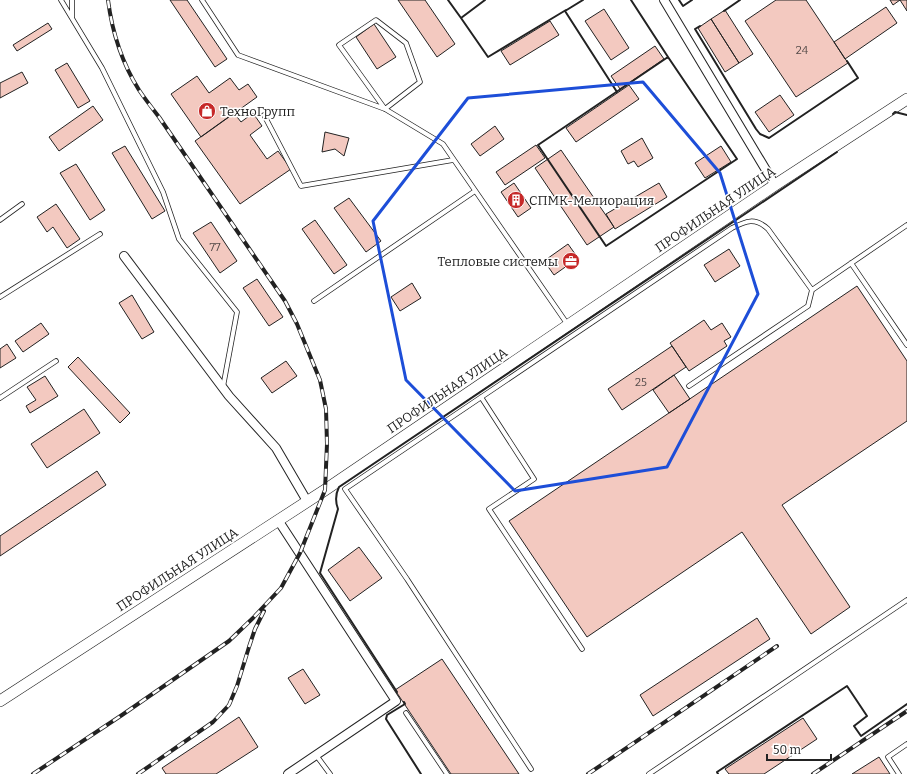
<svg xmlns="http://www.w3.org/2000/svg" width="907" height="774" font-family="Bitter,serif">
<rect width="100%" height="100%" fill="#fff"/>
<path fill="#f3c9c0" stroke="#222" d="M 170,0 L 187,0 L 227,59 L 215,67 Z
M 398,0 L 425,0 L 455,44 L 437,57 Z
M 776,0 L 806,0 L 848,63 L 796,97 L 745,21 Z
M 890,0 L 907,0 L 907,11 L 900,0 L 893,5 Z
M 886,7 L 897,23 L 845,59 L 834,42 Z
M 604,9 L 629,48 L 611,60 L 585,21 Z
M 725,10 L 753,54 L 739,63 L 711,19 Z
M 711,19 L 739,63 L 725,72 L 698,28 Z
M 550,21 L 559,35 L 510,65 L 501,51 Z
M 48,23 L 52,29 L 17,51 L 13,45 Z
M 374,24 L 396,57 L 377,69 L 356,37 Z
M 655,46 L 664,59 L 620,89 L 611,76 Z
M 67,63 L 90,101 L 78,108 L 55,70 Z
M 22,72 L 28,83 L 0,98 L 0,83 Z
M 197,76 L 209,93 L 230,78 L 239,90 L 248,84 L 257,97 L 201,137 L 171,94 Z
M 629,85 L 639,99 L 576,142 L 566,128 Z
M 780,95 L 794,115 L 769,132 L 755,112 Z
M 93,106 L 103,120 L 59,151 L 49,137 Z
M 234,113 L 241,122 L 253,113 L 262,126 L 250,135 L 267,159 L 278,151 L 291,169 L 240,204 L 195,141 Z
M 495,126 L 504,139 L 480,156 L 471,144 Z
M 325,132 L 349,138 L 344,156 L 335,149 L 322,152 Z
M 642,138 L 653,158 L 638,167 L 634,161 L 628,164 L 621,151 Z
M 536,145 L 545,158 L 505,185 L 496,172 Z
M 125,146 L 165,211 L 152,219 L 112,153 Z
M 721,146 L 731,162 L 705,178 L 695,163 Z
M 561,150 L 614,227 L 587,245 L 535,168 Z
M 76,164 L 105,210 L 90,220 L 60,173 Z
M 514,183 L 531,208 L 518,217 L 501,192 Z
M 659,183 L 667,197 L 615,229 L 606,214 Z
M 349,198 L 381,241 L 366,252 L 334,208 Z
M 56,204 L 80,239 L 67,248 L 53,227 L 47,232 L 37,217 Z
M 315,220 L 347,265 L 334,274 L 302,229 Z
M 211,222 L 237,261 L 220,273 L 193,233 Z
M 568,244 L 578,258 L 554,275 L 544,261 Z
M 729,249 L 740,266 L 715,282 L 704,265 Z
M 257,279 L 283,317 L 269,326 L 243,288 Z
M 412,283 L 421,298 L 400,311 L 391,297 Z
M 857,286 L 907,361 L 907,421 L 782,505 L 850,607 L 811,634 L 742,532 L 587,637 L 509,521 Z
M 132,295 L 154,332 L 142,339 L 119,303 Z
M 704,320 L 711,330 L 722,323 L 731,337 L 724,341 L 727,346 L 689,371 L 670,343 Z
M 41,323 L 49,334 L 23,352 L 15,341 Z
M 7,344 L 16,358 L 0,368 L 0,349 Z
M 672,346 L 686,367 L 622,410 L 608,389 Z
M 78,357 L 130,413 L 120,423 L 68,367 Z
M 286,361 L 297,376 L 272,393 L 261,378 Z
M 674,375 L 690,399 L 669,413 L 653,390 Z
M 45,376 L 58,396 L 30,413 L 26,406 L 36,400 L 27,387 Z
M 84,409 L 100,433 L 47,468 L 31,444 Z
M 97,471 L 106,485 L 0,556 L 0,536 Z
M 359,547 L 382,578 L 350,601 L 328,570 Z
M 757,618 L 770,639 L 653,716 L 640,695 Z
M 442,659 L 519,774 L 451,774 L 395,690 Z
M 303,669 L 320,695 L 305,704 L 288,678 Z
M 239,717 L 258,747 L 216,774 L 166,774 L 162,768 Z
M 803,718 L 817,739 L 764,774 L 729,774 L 725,769 Z
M 879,757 L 890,774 L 852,774 Z"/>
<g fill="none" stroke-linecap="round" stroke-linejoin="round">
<defs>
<path id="lane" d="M 61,0 L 102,68 L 163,192 L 179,239 L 237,312 L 223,387
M 202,0 L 238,55 L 385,109 L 443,144 L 568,325
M 72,18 L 72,0
M 376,20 L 406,43 L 420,82 L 385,109 L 339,45 Z
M 264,115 L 301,186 L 453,160
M 0,220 L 22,204
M 851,263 L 907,345
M 0,297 L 100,234
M 314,301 L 475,191
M 689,386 L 808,306 L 812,290
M 481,397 L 534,479 L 489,509 L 582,649
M 0,398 L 56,361
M 406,713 L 447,774
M 316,755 L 330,774
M 531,769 L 407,579 L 345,489 L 732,228 C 746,221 755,217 768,229 L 812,290 L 907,225
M 649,774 L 907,600
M 899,774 L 888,757 L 907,744"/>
<path id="street" d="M 664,0 L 775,185
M 124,256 L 229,396 L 276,448 L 307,501
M 278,520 L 396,701 L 288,774"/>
<path id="secondary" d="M 0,701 L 325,490 L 775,185 L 907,99"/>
</defs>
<use href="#lane" stroke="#222" stroke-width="5.5"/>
<use href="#street" stroke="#222" stroke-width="10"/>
<use href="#secondary" stroke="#222" stroke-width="12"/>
<use href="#lane" stroke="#fff" stroke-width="4"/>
<use href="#street" stroke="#fff" stroke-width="8"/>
<use href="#secondary" stroke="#fff" stroke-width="11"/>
<defs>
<path id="rail" d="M 33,774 L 122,715 L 229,641 L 253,618 L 281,588 L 300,553 L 325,490 L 327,444 L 326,409 L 320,380 L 297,324 L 285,301 L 159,117 C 152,108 145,99 139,90 C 122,63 112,31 108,0
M 138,774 L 213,722 L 229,705 L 237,686 L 249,647 L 255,629 L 264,611
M 588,774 L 777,646
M 813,774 L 907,711"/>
</defs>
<use href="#rail" stroke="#222" stroke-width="4"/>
<use href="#rail" stroke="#fff" stroke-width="2.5" stroke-dasharray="8" stroke-linecap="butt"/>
<path stroke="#222" stroke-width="2" d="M 448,0 L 461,18 L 485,0
M 583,0 L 565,11 L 617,92
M 631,0 L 668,57 L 667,58
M 679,0 L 683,6 L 692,0
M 724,11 L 740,0
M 461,18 L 488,57 L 566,10
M 700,26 L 695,29 L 756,129 L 760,134 L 769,138 L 858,78 L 847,61
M 668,57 L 737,159 L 606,246 L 538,145 Z
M 893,114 L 895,112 L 907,115
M 397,692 L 320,573 L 338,509 C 335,501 335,495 339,487 L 837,152
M 404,702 L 405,704 L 387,715 L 386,719 L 421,774
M 718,774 L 717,772 L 847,686 L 867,716 L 854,726 L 861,736 L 907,704"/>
</g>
<path fill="none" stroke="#1d4ed8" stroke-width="3" stroke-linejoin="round" d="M 643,82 L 720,173 L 758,294 L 667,467 L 515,491 L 406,380 L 373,221 L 468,98 Z"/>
<defs>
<symbol id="shop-disc" viewBox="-11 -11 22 22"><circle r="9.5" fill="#c62828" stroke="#fff"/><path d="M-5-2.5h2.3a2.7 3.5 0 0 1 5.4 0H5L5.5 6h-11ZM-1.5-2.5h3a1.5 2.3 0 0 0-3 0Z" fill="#fff"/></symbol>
<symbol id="building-disc" viewBox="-11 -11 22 22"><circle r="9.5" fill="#c62828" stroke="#fff"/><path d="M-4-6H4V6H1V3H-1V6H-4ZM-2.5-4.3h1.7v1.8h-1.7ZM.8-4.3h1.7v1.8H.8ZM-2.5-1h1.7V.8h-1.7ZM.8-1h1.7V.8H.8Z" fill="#fff"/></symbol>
<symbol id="office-disc" viewBox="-11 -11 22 22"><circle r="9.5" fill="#c62828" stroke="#fff"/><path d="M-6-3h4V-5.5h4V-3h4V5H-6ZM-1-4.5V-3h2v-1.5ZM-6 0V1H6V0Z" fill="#fff"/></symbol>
</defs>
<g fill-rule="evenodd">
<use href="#shop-disc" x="197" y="101" width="20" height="20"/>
<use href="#building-disc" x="506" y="190" width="20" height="20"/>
<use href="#office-disc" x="561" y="251" width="20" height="20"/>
</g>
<g text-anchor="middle" stroke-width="3" stroke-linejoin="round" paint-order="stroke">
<g font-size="11" fill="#564c4a">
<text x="802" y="54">24</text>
<text x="215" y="251">77</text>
<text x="641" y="386">25</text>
</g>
<g font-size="13" fill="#222" stroke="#fff" text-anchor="start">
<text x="220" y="116">ТехноГрупп</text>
<text x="529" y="205">СПМК-Мелиорация</text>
<text x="558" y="266" text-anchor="end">Тепловые системы</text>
</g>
<g font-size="13" fill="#222" stroke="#fff">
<text transform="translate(715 209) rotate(-34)" y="5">ПРОФИЛЬНАЯ УЛИЦА</text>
<text transform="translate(447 390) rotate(-34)" y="5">ПРОФИЛЬНАЯ УЛИЦА</text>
<text transform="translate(177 569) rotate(-33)" y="5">ПРОФИЛЬНАЯ УЛИЦА</text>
</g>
</g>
<path d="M767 754v6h64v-6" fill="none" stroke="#222222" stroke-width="2"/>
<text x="773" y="754" font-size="12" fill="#222222" stroke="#ffffff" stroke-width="3" paint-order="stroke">50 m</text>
</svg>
